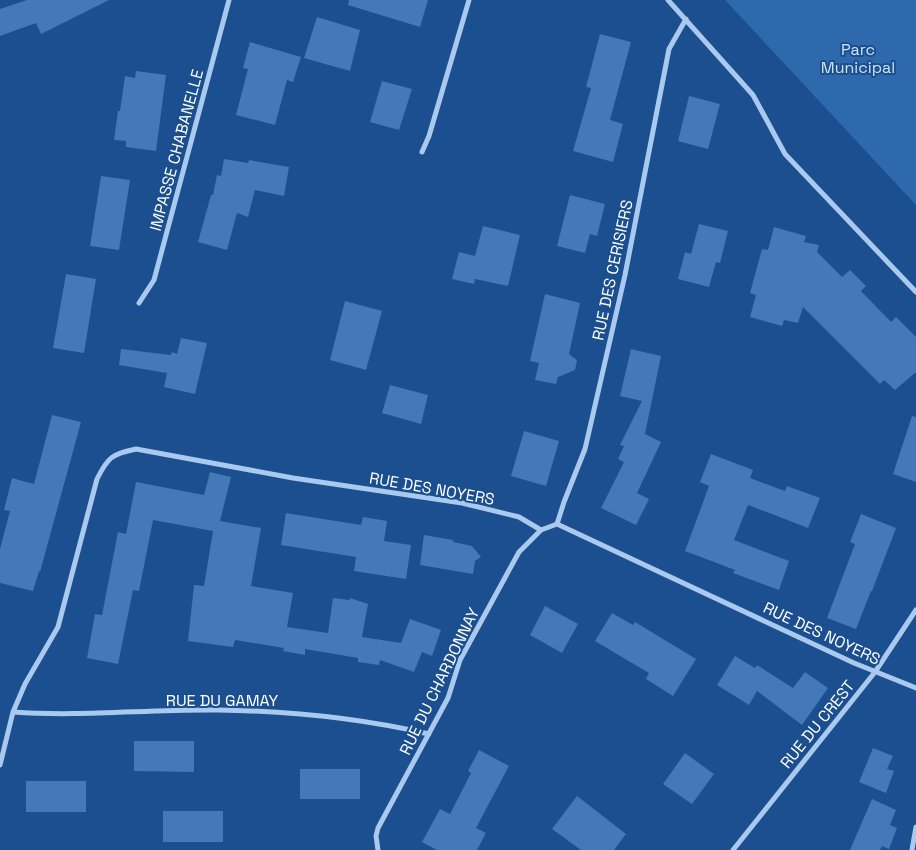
<svg xmlns="http://www.w3.org/2000/svg" width="916" height="850" font-family="'Space Grotesk',sans-serif">
<rect width="100%" height="100%" fill="#1b4f8f"/>
<path fill="#2e69ad" d="M 725,0 L 916,0 L 916,205 Z"/>
<path fill="#4478b7" d="M 27,0 L 109,0 L 41,34 L 36,23 L 0,36 L 0,9 Z
M 349,0 L 428,0 L 420,27 L 348,5 Z
M 317,17 L 360,30 L 350,71 L 304,58 Z
M 600,34 L 631,42 L 610,120 L 623,124 L 613,162 L 573,151 L 591,88 L 586,87 Z
M 250,42 L 301,57 L 293,82 L 287,80 L 275,125 L 236,115 L 248,69 L 243,68 Z
M 136,71 L 166,75 L 156,151 L 126,147 L 126,141 L 114,140 L 118,111 L 120,111 L 125,76 L 135,78 Z
M 382,81 L 412,89 L 399,130 L 370,122 Z
M 689,96 L 720,104 L 708,149 L 678,141 Z
M 224,159 L 248,163 L 249,160 L 289,167 L 284,196 L 255,190 L 248,217 L 237,213 L 227,250 L 198,242 L 211,195 L 213,195 L 217,175 L 221,176 Z
M 101,176 L 130,180 L 119,250 L 90,246 Z
M 570,195 L 605,204 L 597,236 L 590,234 L 585,253 L 557,246 Z
M 699,224 L 728,231 L 720,263 L 716,262 L 709,287 L 678,279 L 685,252 L 691,254 Z
M 483,226 L 520,235 L 508,286 L 475,279 L 474,284 L 452,279 L 459,252 L 475,256 Z
M 774,227 L 806,236 L 804,242 L 819,245 L 817,252 L 842,277 L 850,270 L 866,286 L 861,291 L 891,322 L 896,317 L 916,337 L 916,372 L 895,390 L 884,380 L 880,384 L 803,307 L 798,323 L 784,320 L 782,326 L 750,317 L 756,295 L 750,293 L 762,249 L 768,250 Z
M 66,274 L 96,279 L 84,353 L 53,348 Z
M 545,294 L 580,303 L 569,354 L 577,360 L 575,370 L 558,377 L 556,384 L 535,380 L 539,363 L 530,361 Z
M 345,301 L 382,311 L 366,370 L 330,360 Z
M 181,338 L 207,343 L 195,394 L 164,387 L 167,373 L 119,365 L 121,349 L 171,355 L 172,352 L 177,354 Z
M 631,349 L 661,356 L 645,434 L 661,442 L 637,493 L 649,499 L 636,525 L 601,508 L 624,462 L 618,459 L 624,446 L 620,445 L 642,401 L 620,396 Z
M 390,385 L 428,395 L 421,424 L 382,413 Z
M 52,415 L 81,422 L 40,572 L 39,571 L 33,591 L 0,583 L 0,549 L 10,511 L 4,510 L 12,478 L 34,484 Z
M 912,416 L 916,417 L 916,482 L 893,474 Z
M 524,431 L 559,441 L 546,486 L 511,476 Z
M 711,454 L 753,470 L 750,478 L 785,491 L 787,486 L 820,498 L 808,528 L 748,505 L 734,540 L 789,561 L 779,590 L 733,573 L 735,570 L 685,551 L 709,486 L 700,482 Z
M 210,472 L 231,477 L 220,521 L 261,528 L 251,586 L 293,593 L 287,627 L 328,633 L 333,598 L 350,600 L 350,598 L 368,604 L 362,637 L 401,643 L 410,619 L 441,630 L 432,656 L 422,652 L 414,672 L 380,660 L 379,665 L 358,662 L 358,658 L 305,649 L 305,655 L 283,651 L 284,648 L 235,640 L 233,647 L 188,641 L 194,585 L 204,586 L 213,531 L 153,520 L 139,591 L 133,590 L 118,664 L 87,658 L 95,614 L 102,615 L 118,532 L 126,534 L 136,482 L 204,495 Z
M 286,513 L 361,525 L 363,517 L 387,521 L 384,541 L 411,545 L 406,579 L 354,571 L 356,557 L 281,545 Z
M 861,514 L 896,528 L 872,591 L 871,591 L 856,629 L 827,618 L 855,544 L 850,542 Z
M 424,535 L 453,540 L 453,542 L 472,546 L 481,557 L 475,561 L 473,574 L 420,565 Z
M 545,606 L 578,624 L 562,653 L 530,635 Z
M 612,613 L 633,625 L 635,622 L 696,659 L 673,696 L 646,679 L 649,673 L 595,641 Z
M 735,656 L 755,668 L 757,665 L 793,688 L 805,672 L 828,688 L 802,725 L 757,691 L 749,705 L 717,685 Z
M 134,741 L 194,741 L 194,772 L 134,771 Z
M 873,748 L 893,756 L 887,769 L 894,771 L 886,793 L 859,782 Z
M 479,750 L 509,766 L 476,828 L 486,833 L 477,850 L 437,850 L 422,842 L 440,809 L 450,814 L 471,773 L 468,771 Z
M 685,753 L 714,774 L 692,804 L 663,784 Z
M 300,769 L 360,769 L 360,799 L 300,799 Z
M 26,781 L 86,781 L 86,812 L 26,812 Z
M 577,796 L 626,834 L 614,850 L 581,850 L 552,829 Z
M 872,799 L 896,810 L 890,825 L 897,828 L 889,849 L 882,846 L 880,850 L 850,850 Z
M 163,811 L 223,811 L 223,842 L 163,842 Z"/>
<g fill="none" stroke-linecap="round" stroke-linejoin="round">
<path stroke="#a9c9ee" stroke-width="5" d="M 668,0 L 753,95 L 785,154 L 916,292
M 422,152 L 429,136 L 469,0
M 139,303 L 154,280 L 229,0
M 557,524 L 564,502 L 585,449 L 625,275 L 669,49 L 686,19
M 13,712 C 81,717 149,709 218,710 C 288,711 360,718 429,734
M 0,765 L 13,712 L 25,684 L 58,627 L 97,479 C 108,457 112,454 136,449 L 293,478 L 462,503 L 519,517 L 541,530
M 378,850 L 376,836 L 378,828 L 448,698 L 460,660 L 519,552 L 541,530 L 557,524 L 854,663 L 916,688
M 733,850 L 875,672 L 916,610
M 912,850 L 916,827"/>
</g>
<g text-anchor="middle" stroke-width="4" stroke-linejoin="round" paint-order="stroke">
<g font-size="16" fill="#cfe3fa" stroke="#1b4f8f">
<text x="858" y="55">Parc<tspan x="858" dy="18">Municipal</tspan></text>
</g>
<g font-size="16" fill="#fff" stroke="#1b4f8f">
<text transform="translate(176 150) rotate(-75)" y="6">IMPASSE CHABANELLE</text>
<text transform="translate(612 270) rotate(-78)" y="6">RUE DES CERISIERS</text>
<text transform="translate(432 488) rotate(10)" y="6">RUE DES NOYERS</text>
<text transform="translate(822 633) rotate(25)" y="6">RUE DES NOYERS</text>
<text transform="translate(439 681) rotate(-64)" y="6">RUE DU CHARDONNAY</text>
<text x="222" y="706">RUE DU GAMAY</text>
<text transform="translate(817 724) rotate(-51)" y="6">RUE DU CREST</text>
</g>
</g>
</svg>
